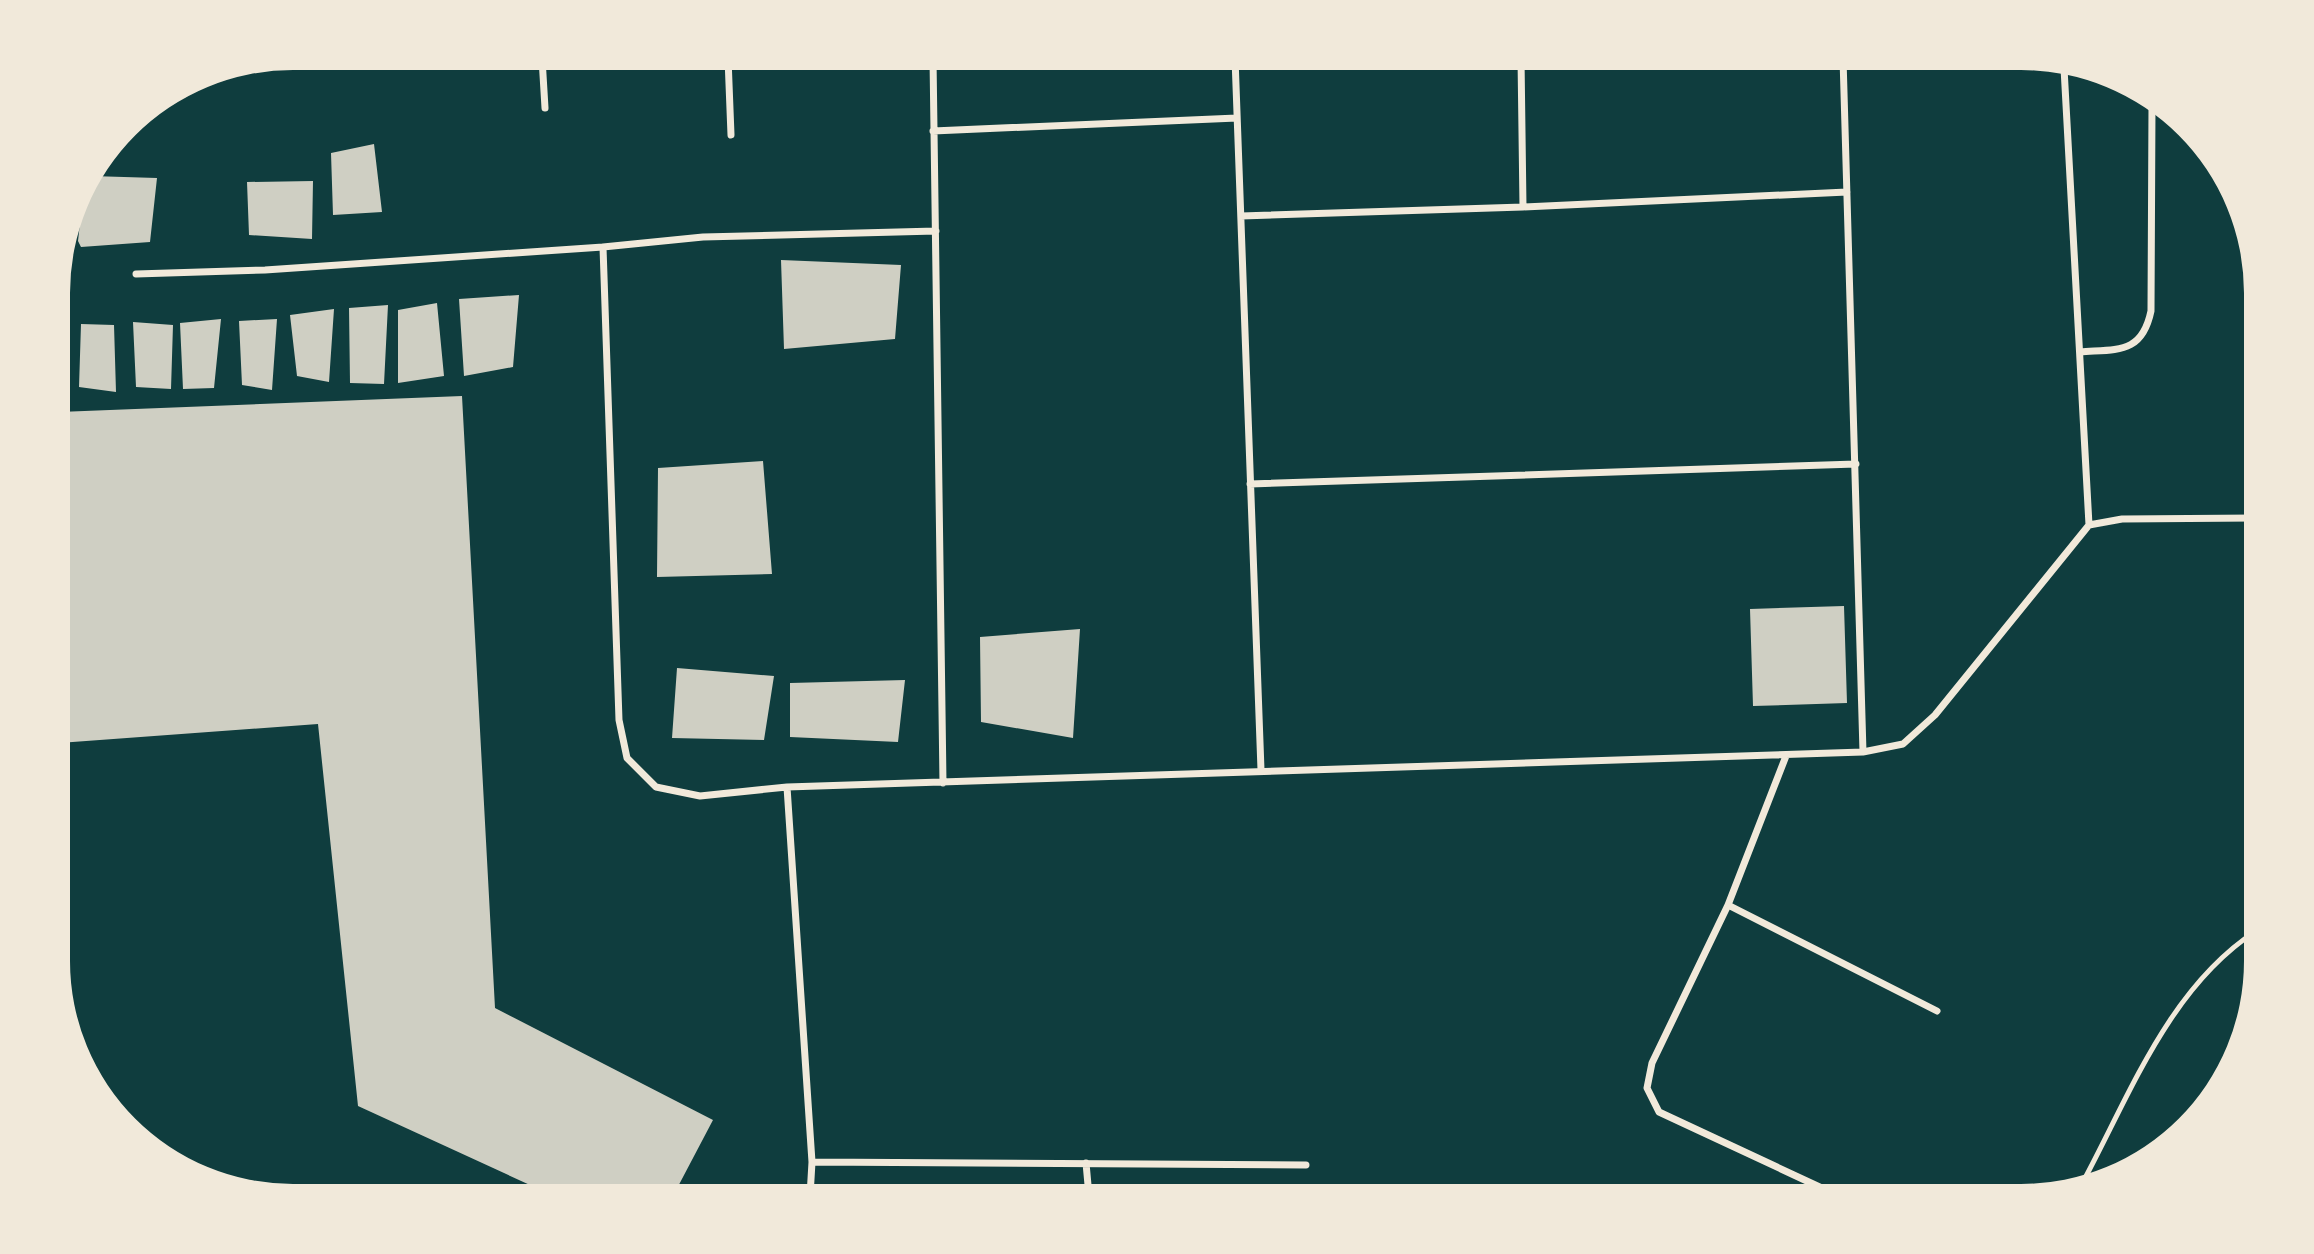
<svg xmlns="http://www.w3.org/2000/svg" width="2314" height="1254" font-family="'Asap Condensed',sans-serif">
<rect width="100%" height="100%" fill="#0f3d3e"/>
<path fill="#cfcfc3" d="M 374,144 L 382,212 L 333,215 L 331,153 Z
M 91,176 L 157,178 L 150,242 L 81,247 L 78,241 L 84,187 Z
M 313,181 L 312,239 L 249,235 L 247,182 Z
M 781,260 L 901,265 L 895,339 L 784,349 Z
M 519,295 L 513,367 L 464,376 L 459,299 Z
M 437,303 L 444,376 L 398,383 L 398,310 Z
M 388,305 L 384,384 L 350,383 L 349,308 Z
M 334,309 L 329,382 L 297,376 L 290,315 Z
M 221,319 L 214,388 L 183,389 L 180,323 Z
M 277,319 L 272,390 L 242,385 L 239,321 Z
M 133,322 L 173,325 L 171,389 L 136,387 Z
M 81,324 L 114,325 L 116,392 L 79,387 Z
M 462,396 L 495,1008 L 713,1120 L 673,1196 L 554,1196 L 358,1106 L 318,724 L 59,743 L 59,412 Z
M 763,461 L 772,574 L 657,577 L 658,468 Z
M 1844,606 L 1847,703 L 1753,706 L 1750,609 Z
M 1080,629 L 1073,738 L 981,722 L 980,637 Z
M 677,668 L 774,676 L 764,740 L 672,738 Z
M 905,680 L 898,742 L 790,737 L 790,683 Z"/>
<g fill="none" stroke-linecap="round" stroke-linejoin="round">
<path stroke="#f1e9da" stroke-width="5" d="M 2084,1180 C 2131,1092 2170,987 2256,931"/>
<path stroke="#f1e9da" stroke-width="7" d="M 542,58 L 545,108
M 728,58 L 731,135
M 933,58 L 943,783
M 1235,58 L 1261,770
M 1521,58 L 1523,207
M 1843,58 L 1863,752
M 2064,68 L 2089,525
M 933,131 L 1237,118
M 1241,216 L 1523,207 L 1847,192
M 603,247 L 703,237 L 936,231
M 136,274 L 265,270 L 603,247 L 619,720 L 627,758 L 656,787 L 700,796 L 787,787
M 2080,352 C 2118,349 2142,354 2151,311 L 2152,105
M 1250,484 L 1856,464
M 1786,756 L 1728,905 L 1652,1063 L 1647,1088 L 1659,1112 L 1839,1196
M 1728,905 L 1937,1011
M 812,1162 L 1306,1165
M 1086,1163 L 1089,1196
M 810,1196 L 812,1162 L 787,787 L 1863,752 L 1903,744 L 1935,715 L 2089,525 L 2122,519 L 2255,518"/>
</g>
<path d="M0 0H2314V1254H0ZM293 70H2021A223 223 0 0 1 2244 293V961A223 223 0 0 1 2021 1184H293A223 223 0 0 1 70 961V293A223 223 0 0 1 293 70Z" fill="#f1e9da" fill-rule="evenodd"/>
</svg>
